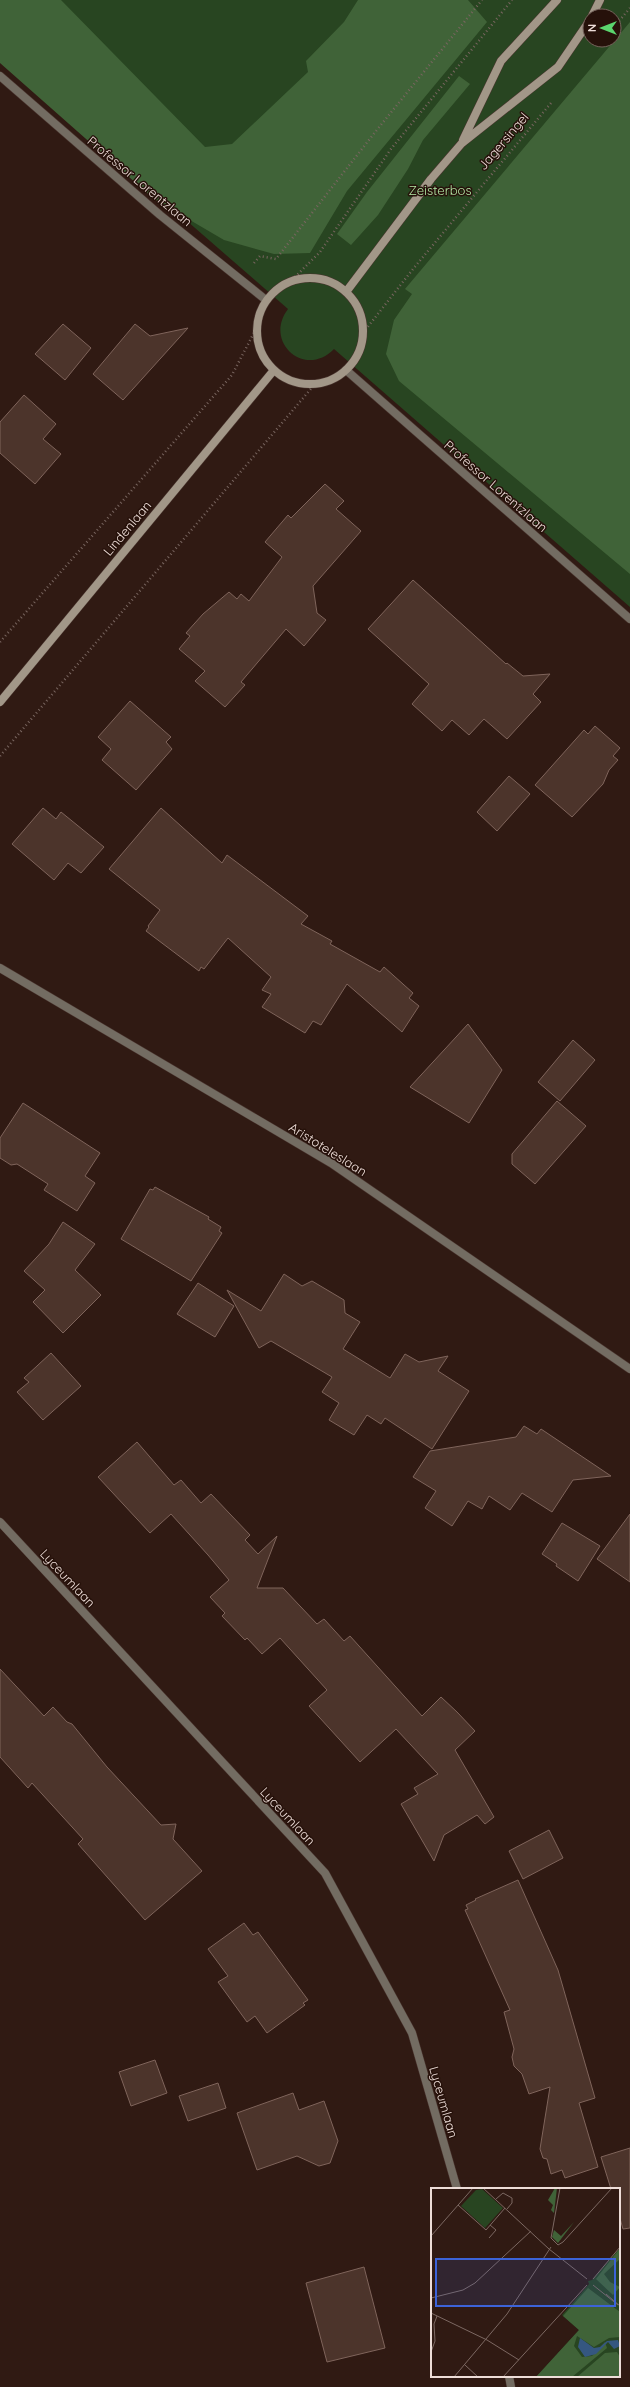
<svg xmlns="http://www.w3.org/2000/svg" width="630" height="2387" font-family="Quicksand,sans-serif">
<rect width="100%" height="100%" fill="#301a13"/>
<path fill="#284521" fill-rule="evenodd" d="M 0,0 L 630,0 L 630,607 L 334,349 C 305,379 263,342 288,309 L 0,58 ZM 590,16 L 614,16 L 614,40 L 590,40 Z"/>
<path fill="#406338" d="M 0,0 L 61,0 L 205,147 L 232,144 L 308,72 L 306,61 L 344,22 L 358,0 L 468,0 L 487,22 L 347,191 L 310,253 L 274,254 L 224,240 L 154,199 L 0,63 Z
M 630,22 L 630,574 L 399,381 L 386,354 L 394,320 L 412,294 L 405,289 Z
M 459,76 L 470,84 L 423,140 L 408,169 L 378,215 L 351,245 L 337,234 L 367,192 Z"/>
<path fill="#4c342b" stroke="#7f645b" d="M 63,324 L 91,348 L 65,380 L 35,354 Z
M 135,324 L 150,336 L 188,328 L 123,400 L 93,374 Z
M 24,395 L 56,424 L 43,439 L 61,454 L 35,484 L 0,453 L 0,422 Z
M 325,484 L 344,501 L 336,509 L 361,531 L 313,586 L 317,613 L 326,620 L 304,646 L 286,629 L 241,682 L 245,685 L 225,707 L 195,681 L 205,671 L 179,649 L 190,636 L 186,633 L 203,614 L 229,592 L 237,599 L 241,594 L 249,601 L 282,557 L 265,542 L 288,515 L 291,518 Z
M 413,580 L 506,664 L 507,663 L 523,676 L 550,674 L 533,694 L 541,702 L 507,739 L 484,719 L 469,735 L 452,720 L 442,731 L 412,704 L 429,684 L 368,629 Z
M 130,701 L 171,737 L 166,742 L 172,749 L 136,790 L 102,760 L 111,749 L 98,737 Z
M 595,726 L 620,748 L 613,756 L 618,760 L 609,770 L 603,784 L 572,817 L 535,785 L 584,730 L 588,734 Z
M 509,776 L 530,794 L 497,831 L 477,812 Z
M 43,808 L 56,819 L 61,812 L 104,847 L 81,873 L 68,863 L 54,880 L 12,844 Z
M 161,808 L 222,863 L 227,855 L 308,916 L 301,924 L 332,941 L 330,944 L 380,972 L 384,967 L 413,993 L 409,998 L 419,1006 L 402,1032 L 347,984 L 321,1025 L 313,1021 L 305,1033 L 262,1007 L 271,994 L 262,990 L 271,977 L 228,938 L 204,969 L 201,967 L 199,971 L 146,931 L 149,927 L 148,926 L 160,910 L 109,869 Z
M 468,1024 L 502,1070 L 469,1123 L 410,1087 Z
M 573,1040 L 595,1060 L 560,1101 L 538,1082 Z
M 557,1101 L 586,1126 L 535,1184 L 512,1164 L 512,1154 Z
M 23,1103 L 100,1153 L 85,1176 L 95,1183 L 77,1211 L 44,1190 L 48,1184 L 17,1164 L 11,1165 L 0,1158 L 0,1138 Z
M 155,1187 L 209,1217 L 208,1219 L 221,1227 L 219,1231 L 222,1233 L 191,1281 L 121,1239 L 150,1189 L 153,1190 Z
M 63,1222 L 95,1244 L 75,1270 L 101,1295 L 63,1333 L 33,1302 L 45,1290 L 24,1271 L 49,1244 Z
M 284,1274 L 302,1286 L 312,1281 L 344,1300 L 345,1313 L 360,1322 L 343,1349 L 390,1378 L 405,1354 L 419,1362 L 448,1356 L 438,1371 L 469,1391 L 432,1449 L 385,1418 L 381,1424 L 367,1415 L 354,1435 L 329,1420 L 339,1403 L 322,1392 L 332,1377 L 271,1341 L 259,1348 L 227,1290 L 261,1311 Z
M 198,1283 L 234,1306 L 215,1337 L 177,1314 Z
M 51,1353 L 81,1386 L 43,1420 L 17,1392 L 29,1382 L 24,1378 Z
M 524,1426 L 537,1434 L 541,1429 L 611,1476 L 573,1480 L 552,1512 L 522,1493 L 510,1510 L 489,1496 L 482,1509 L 468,1501 L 452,1526 L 425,1508 L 436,1491 L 413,1477 L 430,1451 L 516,1437 Z
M 137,1442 L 174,1485 L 181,1480 L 201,1503 L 211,1494 L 250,1535 L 245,1540 L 258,1554 L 277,1536 L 257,1588 L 283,1588 L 317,1624 L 324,1619 L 344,1641 L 350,1636 L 422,1716 L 441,1697 L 457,1712 L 475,1731 L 455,1750 L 494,1817 L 485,1824 L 477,1815 L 444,1835 L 434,1861 L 401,1804 L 418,1794 L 414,1788 L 438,1774 L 396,1729 L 360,1762 L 309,1706 L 327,1690 L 280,1638 L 262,1654 L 247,1638 L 245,1640 L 222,1616 L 225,1613 L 210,1597 L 229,1580 L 208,1555 L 171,1514 L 150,1533 L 98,1477 Z
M 630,1514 L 630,1582 L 597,1559 Z
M 562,1523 L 600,1546 L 578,1581 L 556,1566 L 557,1564 L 542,1554 Z
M 0,1669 L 44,1716 L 53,1707 L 67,1722 L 72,1724 L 107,1767 L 161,1825 L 176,1824 L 173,1839 L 202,1871 L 145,1920 L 78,1844 L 83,1839 L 32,1783 L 28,1788 L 0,1757 Z
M 549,1830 L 563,1858 L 523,1879 L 509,1851 Z
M 518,1880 L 558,1970 L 595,2098 L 579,2103 L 598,2167 L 565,2178 L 562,2170 L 551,2174 L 547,2159 L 543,2158 L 540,2149 L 550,2087 L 529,2094 L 522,2074 L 514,2066 L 512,2057 L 514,2049 L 504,2012 L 510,2010 L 465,1910 L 468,1909 L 466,1905 L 476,1900 L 475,1899 Z
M 244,1923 L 253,1935 L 258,1932 L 308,2000 L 303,2003 L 305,2005 L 267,2033 L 255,2016 L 247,2022 L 218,1982 L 228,1976 L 208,1949 Z
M 155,2060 L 167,2093 L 131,2106 L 119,2072 Z
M 218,2083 L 226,2108 L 188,2121 L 179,2096 Z
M 293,2093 L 299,2110 L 324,2101 L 338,2141 L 330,2163 L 319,2166 L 297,2156 L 257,2170 L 237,2113 Z
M 630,2148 L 630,2228 L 623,2229 L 619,2215 L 619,2189 L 611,2189 L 601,2157 Z
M 364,2267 L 385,2348 L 327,2362 L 306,2283 Z"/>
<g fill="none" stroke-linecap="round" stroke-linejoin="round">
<defs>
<path id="street" d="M 0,76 L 160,215 L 266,300
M 346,370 L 630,619
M 0,968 L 331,1163 L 630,1369
M 0,1522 L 325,1873 L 412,2033 L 457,2189
M 509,2376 L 511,2387"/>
<path id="secondary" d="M 592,16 L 600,0
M 463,140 L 501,61 L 557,0
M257 331a53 53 0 1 1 106 0a53 53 0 1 1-106 0Z
M 346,292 L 431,179 L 462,143 L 558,67 L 590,20
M 0,702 L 274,370"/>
</defs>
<use href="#street" stroke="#4a352f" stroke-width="9"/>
<use href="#secondary" stroke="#4a352f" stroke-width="9"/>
<path stroke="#796660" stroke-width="2.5" stroke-dasharray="1 3" stroke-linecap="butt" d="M 614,27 L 630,8
M 254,263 L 260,256 L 276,259 L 376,131 L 482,0
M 292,280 L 320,252 L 391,149 L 512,0
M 363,333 L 413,269 L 551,103
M 0,642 L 232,375 L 257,327
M 0,756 L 315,384"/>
<use href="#street" stroke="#736c62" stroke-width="8"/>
<use href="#secondary" stroke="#a29788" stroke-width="8"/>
</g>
<g text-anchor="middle" stroke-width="3" stroke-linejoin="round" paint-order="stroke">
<g font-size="13" fill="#edddd8" stroke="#26110a">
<text transform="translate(503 141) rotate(-50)" y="5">Jagersingel</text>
<text transform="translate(140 181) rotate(40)" y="5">Professor Lorentzlaan</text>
<text transform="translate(496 486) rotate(41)" y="5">Professor Lorentzlaan</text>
<text transform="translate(127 528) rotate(-50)" y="5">Lindenlaan</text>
<text transform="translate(328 1149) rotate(32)" y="5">Aristoteleslaan</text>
<text transform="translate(68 1578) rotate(47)" y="5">Lyceumlaan</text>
<text transform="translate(288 1816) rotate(47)" y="5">Lyceumlaan</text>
<text transform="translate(444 2102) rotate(74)" y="5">Lyceumlaan</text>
</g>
<g font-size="13" fill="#b3eba7" stroke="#26110a">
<text x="440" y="195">Zeisterbos</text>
</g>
</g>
<g transform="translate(431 2188)">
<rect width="189" height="189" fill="#301a13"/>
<path d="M 51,1 L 72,20 L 54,40 L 30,18 L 45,2 ZM 189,60 L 189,189 L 105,189 L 148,142 L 131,127 L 158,96 L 157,93 L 161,92 Z" fill="#284521"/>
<path d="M 124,0 L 126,0 L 123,25 L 120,22 L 122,17 L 117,12 ZM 143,34 L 127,55 L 121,49 L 123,42 L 130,48 ZM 189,60 L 189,71 L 173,86 L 179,94 L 189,99 L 182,107 L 165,91 ZM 157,100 L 189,124 L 189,149 L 178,150 L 163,159 L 146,148 L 143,158 L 151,169 L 161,168 L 174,154 L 176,160 L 141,189 L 105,189 L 148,142 L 132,128 ZM 186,164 L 189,169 L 189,189 L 146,189 L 174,165 Z" fill="#406338"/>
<path d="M 149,150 L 163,160 L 169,159 L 176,153 L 187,152 L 189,158 L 183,161 L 177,154 L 165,166 L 154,169 L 147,159 Z" fill="#355780"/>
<path fill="none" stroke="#7c6862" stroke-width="1" d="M 52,0 L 118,61 L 156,91M 129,0 L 120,50 L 127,57 L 132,54 L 181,0M 65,11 L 72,5 L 81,10 L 81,15 L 76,21M 27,17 L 55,42 L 74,20M 0,48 L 42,0M 58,50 L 65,42 L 59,37M 162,91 L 189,59M 162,97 L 187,117M 175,106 L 189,118M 0,110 L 32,102 L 44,95 L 100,43M 0,125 L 56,152 L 88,172M 0,164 L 4,153 L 3,136 L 6,128M 34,177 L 47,189M 23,189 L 76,126 L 120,59M 72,189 L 156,97"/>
<path fill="#3c63d8" fill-opacity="0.15" stroke="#3c63d8" stroke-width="2" d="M 5,71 L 184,71 L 184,118 L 5,118 Z"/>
<rect width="189" height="189" fill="none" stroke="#edddd8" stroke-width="2"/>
</g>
<g transform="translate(602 28) rotate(270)"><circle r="19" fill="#26110a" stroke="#76635c"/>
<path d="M0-3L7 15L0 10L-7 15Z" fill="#5bd56e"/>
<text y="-6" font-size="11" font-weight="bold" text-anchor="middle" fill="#edddd8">N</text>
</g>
</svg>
